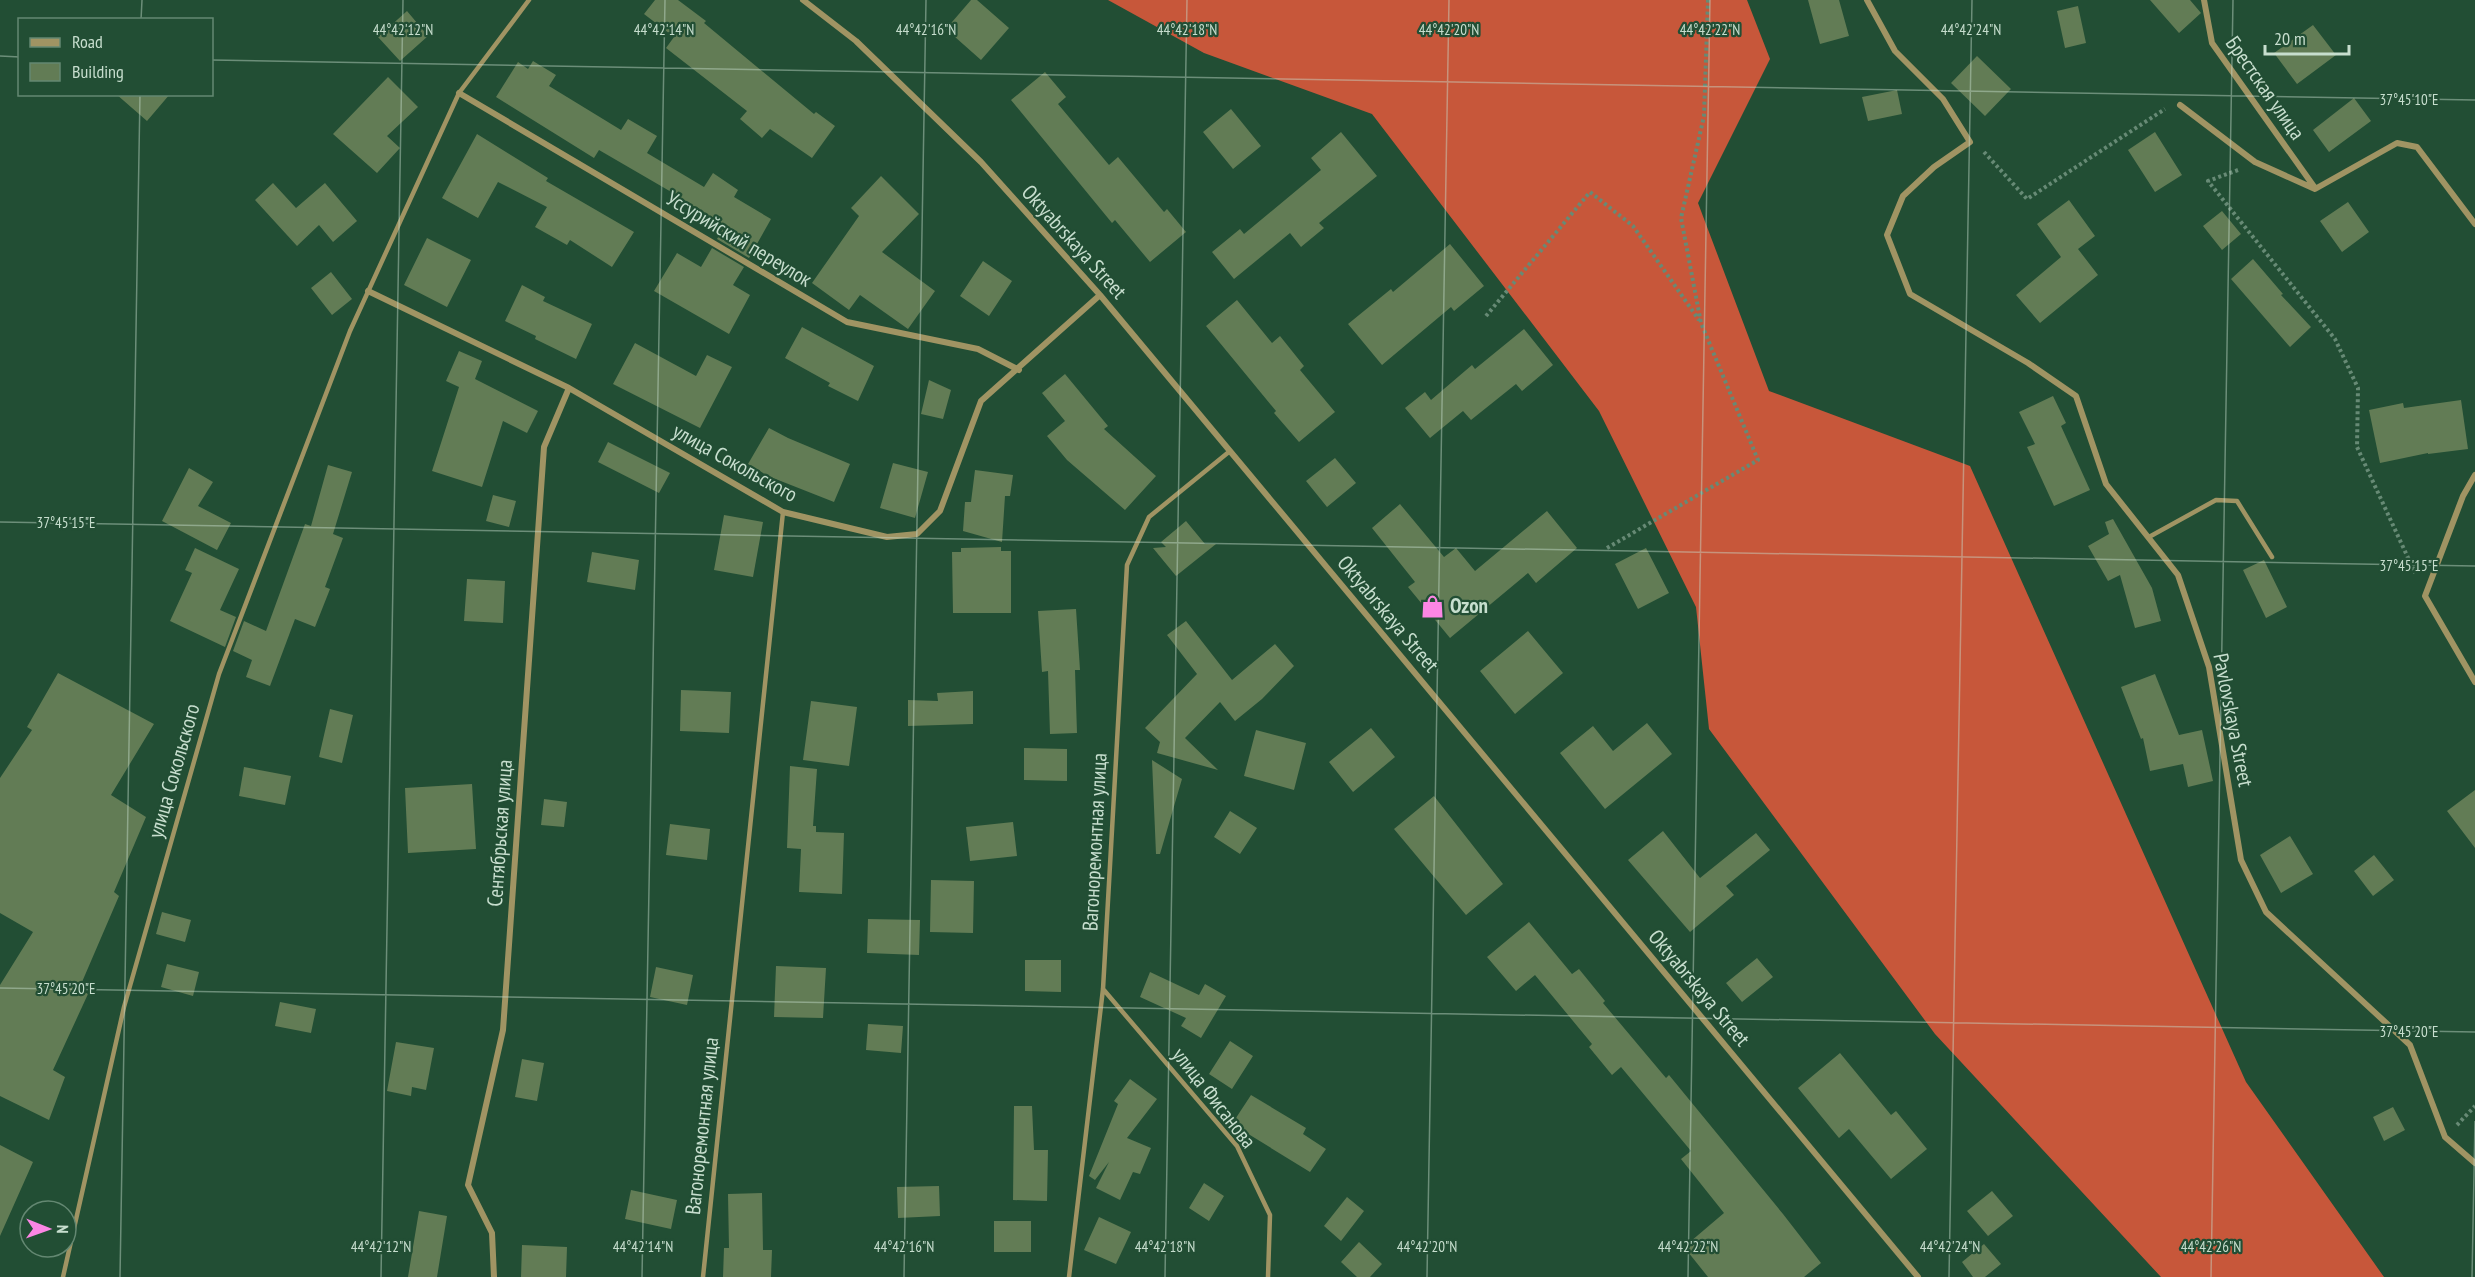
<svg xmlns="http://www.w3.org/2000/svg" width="2475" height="1277" font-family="'PT Sans Narrow',sans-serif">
<rect width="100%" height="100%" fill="#224e34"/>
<path fill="#c7573a" d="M 1108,0 L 1747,0 L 1770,59 L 1698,203 L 1769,391 L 1970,466 L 2246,1082 L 2384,1277 L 2161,1277 L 1935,1034 L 1709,729 L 1696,607 L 1599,411 L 1372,114 L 1204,53 Z"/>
<path fill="#627c55" d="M 655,0 L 678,0 L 706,21 L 704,23 L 814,114 L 816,112 L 835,126 L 812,158 L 770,129 L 762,138 L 740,119 L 747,111 L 666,48 L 674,37 L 644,14 Z
M 971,0 L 977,0 L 1009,28 L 981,60 L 946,29 Z
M 1808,0 L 1839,0 L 1849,36 L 1820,44 Z
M 2150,0 L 2190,0 L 2201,13 L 2179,33 Z
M 2078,6 L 2086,43 L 2065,48 L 2057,11 Z
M 407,11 L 428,36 L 400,61 L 378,37 Z
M 2313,25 L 2336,55 L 2297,84 L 2274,53 Z
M 1977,56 L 2011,89 L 1985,116 L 1951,83 Z
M 533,61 L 556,75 L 549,86 L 621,130 L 628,119 L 657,136 L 647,153 L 704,187 L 713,173 L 738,190 L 734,197 L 771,219 L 749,258 L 717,239 L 725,226 L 673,193 L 599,150 L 594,158 L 496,97 L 518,62 L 528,69 Z
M 1045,72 L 1066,97 L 1058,104 L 1109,165 L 1118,157 L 1164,212 L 1167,209 L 1186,232 L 1150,262 L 1115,220 L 1112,223 L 1011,100 Z
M 388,77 L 418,107 L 387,136 L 400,148 L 377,173 L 333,134 Z
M 1897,90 L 1902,114 L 1868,121 L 1862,97 Z
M 116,94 L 170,94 L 147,121 Z
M 2354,98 L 2371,121 L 2329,152 L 2313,130 Z
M 1231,109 L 1261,146 L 1233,169 L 1203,132 Z
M 1341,132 L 1377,176 L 1319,223 L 1324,228 L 1301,247 L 1290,233 L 1234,279 L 1212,252 L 1240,229 L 1244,234 L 1321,170 L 1311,158 Z
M 2155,132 L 2182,175 L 2155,192 L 2128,150 Z
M 477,134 L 548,178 L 546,181 L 634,232 L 612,267 L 570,240 L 567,245 L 535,227 L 547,207 L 498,182 L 478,218 L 442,198 Z
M 881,176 L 919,214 L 882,252 L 935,291 L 908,329 L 860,295 L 849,310 L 812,283 L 859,216 L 851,208 Z
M 273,183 L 296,208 L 325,183 L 357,221 L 333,242 L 319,225 L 297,246 L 255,200 Z
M 2069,200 L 2095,236 L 2078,249 L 2098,275 L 2040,323 L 2016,295 L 2061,257 L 2037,224 Z
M 2348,202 L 2369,232 L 2342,252 L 2320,221 Z
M 2222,211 L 2241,234 L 2222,250 L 2203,226 Z
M 427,238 L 471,260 L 447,307 L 404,285 Z
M 1450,244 L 1484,286 L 1454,311 L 1451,307 L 1382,365 L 1348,324 L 1391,289 L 1393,292 Z
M 712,248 L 744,267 L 733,285 L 750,295 L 729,334 L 654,291 L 677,253 L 701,267 Z
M 2253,259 L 2283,294 L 2281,295 L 2311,327 L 2290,347 L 2231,279 Z
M 983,261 L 1012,281 L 989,316 L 960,296 Z
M 331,272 L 352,299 L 332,315 L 311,288 Z
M 522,285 L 545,297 L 543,301 L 592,324 L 576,359 L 535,339 L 536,336 L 505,321 Z
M 1237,300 L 1272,343 L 1280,336 L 1304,366 L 1300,370 L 1335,412 L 1299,442 L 1274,413 L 1276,411 L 1206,326 Z
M 802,327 L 874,366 L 858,401 L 828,386 L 830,383 L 785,358 Z
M 1524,329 L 1553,365 L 1522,391 L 1516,384 L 1471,420 L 1463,411 L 1430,438 L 1405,408 L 1425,392 L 1431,400 L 1472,365 L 1475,369 Z
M 635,343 L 696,376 L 707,355 L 732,367 L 700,428 L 613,384 Z
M 459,351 L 482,361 L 475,379 L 538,411 L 527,433 L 503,421 L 482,487 L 432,471 L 459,387 L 446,381 Z
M 1065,374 L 1108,426 L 1104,429 L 1156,476 L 1125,510 L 1067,460 L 1047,436 L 1065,421 L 1042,393 Z
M 929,380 L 951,390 L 943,419 L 921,414 Z
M 2053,396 L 2066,423 L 2061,426 L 2090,490 L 2054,506 L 2027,447 L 2035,444 L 2019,412 Z
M 2461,400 L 2468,449 L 2428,454 L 2428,453 L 2380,463 L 2369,410 L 2403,403 L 2404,408 Z
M 769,428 L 788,438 L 850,464 L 834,502 L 768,476 L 748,464 Z
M 608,442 L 670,473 L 659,493 L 598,462 Z
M 1335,458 L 1356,483 L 1327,507 L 1306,481 Z
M 893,463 L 928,472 L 915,518 L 880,508 Z
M 328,465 L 352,472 L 333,534 L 343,538 L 325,587 L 330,589 L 315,627 L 295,619 L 270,686 L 246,677 L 252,660 L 233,651 L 244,621 L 266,631 L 305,524 L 311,526 Z
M 189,468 L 213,482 L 198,506 L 231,523 L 217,550 L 162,521 Z
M 975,470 L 1013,475 L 1010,496 L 1005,496 L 1002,542 L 963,531 L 965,502 L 971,502 Z
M 493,495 L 516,501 L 509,527 L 486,521 Z
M 1400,504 L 1444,557 L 1456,548 L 1475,571 L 1547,511 L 1577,548 L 1536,583 L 1528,573 L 1450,638 L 1408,587 L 1415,582 L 1372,528 Z
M 724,515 L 763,522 L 753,577 L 714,570 Z
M 2113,519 L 2152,588 L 2161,621 L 2135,628 L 2120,575 L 2108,581 L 2088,546 L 2109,534 L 2105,522 Z
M 1186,521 L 1205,544 L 1216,544 L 1176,576 L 1153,548 L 1166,547 L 1161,542 Z
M 1001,547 L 1001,551 L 1011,551 L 1011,613 L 953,613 L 952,552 L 961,552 L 961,548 Z
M 195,548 L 239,569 L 220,610 L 236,617 L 225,647 L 170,621 L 192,573 L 185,570 Z
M 1646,548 L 1669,593 L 1638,609 L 1615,564 Z
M 592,552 L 639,560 L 635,590 L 587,582 Z
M 2264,560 L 2287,607 L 2266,618 L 2243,570 Z
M 467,579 L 505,581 L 503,623 L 464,621 Z
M 1076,609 L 1080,670 L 1075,670 L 1077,733 L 1050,734 L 1048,671 L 1042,672 L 1038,611 Z
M 1186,621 L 1232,680 L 1275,644 L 1294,666 L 1262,699 L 1235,721 L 1220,702 L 1185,738 L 1218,770 L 1157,753 L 1160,742 L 1145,728 L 1197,674 L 1167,635 Z
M 1528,631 L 1563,673 L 1515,714 L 1480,671 Z
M 58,673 L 154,724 L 111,795 L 146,817 L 114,892 L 119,896 L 79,989 L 88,994 L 53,1070 L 65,1077 L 49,1120 L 0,1096 L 0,985 L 33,932 L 0,913 L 0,778 L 32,730 L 27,727 Z
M 2155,674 L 2179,735 L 2202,730 L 2213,781 L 2188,787 L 2183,764 L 2150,771 L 2143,738 L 2141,739 L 2121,687 Z
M 681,690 L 731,692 L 729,733 L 680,731 Z
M 973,691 L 973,724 L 908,726 L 908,700 L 938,701 L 937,693 Z
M 811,701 L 857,707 L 849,766 L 803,760 Z
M 330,709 L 353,715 L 342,763 L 319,757 Z
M 1647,723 L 1672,754 L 1605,809 L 1560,753 L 1593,726 L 1613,751 Z
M 1371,728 L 1395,757 L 1353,792 L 1329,762 Z
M 1256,730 L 1306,743 L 1294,790 L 1244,776 Z
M 1024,748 L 1067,749 L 1067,781 L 1024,780 Z
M 1152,760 L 1182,779 L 1160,854 L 1156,854 Z
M 790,766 L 817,769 L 813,826 L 816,826 L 816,832 L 844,833 L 842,894 L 799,892 L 801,849 L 787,848 Z
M 244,767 L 291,776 L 285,805 L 239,796 Z
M 472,784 L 476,849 L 408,853 L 405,788 Z
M 2475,790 L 2475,848 L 2447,811 Z
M 1434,796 L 1503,884 L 1466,915 L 1394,829 Z
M 544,799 L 567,802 L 564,827 L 541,825 Z
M 1230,811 L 1257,828 L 1240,854 L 1214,837 Z
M 1013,822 L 1017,856 L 970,861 L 966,827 Z
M 670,824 L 710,829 L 707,860 L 666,855 Z
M 1663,831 L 1700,878 L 1756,833 L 1770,850 L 1726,886 L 1734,895 L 1690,932 L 1628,860 Z
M 2290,836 L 2313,874 L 2281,893 L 2260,855 Z
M 2374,855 L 2394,880 L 2373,896 L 2354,871 Z
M 931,880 L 974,881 L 973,933 L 930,932 Z
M 162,912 L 191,920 L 185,942 L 156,934 Z
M 868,919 L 920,920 L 919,955 L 867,953 Z
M 1529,922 L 1572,974 L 1579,969 L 1605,1001 L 1603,1003 L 1666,1078 L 1669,1075 L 1783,1214 L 1821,1263 L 1804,1277 L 1708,1277 L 1684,1247 L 1724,1213 L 1681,1159 L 1691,1151 L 1621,1067 L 1612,1075 L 1589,1047 L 1592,1044 L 1535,975 L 1516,991 L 1487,957 Z
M 1757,958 L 1773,977 L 1742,1002 L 1726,983 Z
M 1025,960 L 1061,960 L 1061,992 L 1025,991 Z
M 167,964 L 199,972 L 193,996 L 161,987 Z
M 776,966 L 826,968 L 823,1018 L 774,1017 Z
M 656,967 L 693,975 L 687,1005 L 650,997 Z
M 1150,972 L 1199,995 L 1205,984 L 1226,996 L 1201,1038 L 1181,1026 L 1186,1018 L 1140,997 Z
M 280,1002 L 316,1009 L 311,1033 L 275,1026 Z
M 868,1024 L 903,1026 L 901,1053 L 866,1050 Z
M 1230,1041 L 1253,1056 L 1232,1089 L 1209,1074 Z
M 396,1042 L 434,1048 L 426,1090 L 412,1087 L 411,1096 L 387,1091 Z
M 1840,1053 L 1891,1115 L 1896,1111 L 1927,1149 L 1891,1179 L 1849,1129 L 1839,1138 L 1798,1088 Z
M 522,1059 L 544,1063 L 537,1101 L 515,1097 Z
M 1130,1079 L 1157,1099 L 1127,1138 L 1151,1148 L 1140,1174 L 1133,1172 L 1120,1200 L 1096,1188 L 1109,1162 L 1095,1180 L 1089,1176 L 1118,1104 L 1114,1101 Z
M 1251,1095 L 1306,1128 L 1303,1134 L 1326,1149 L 1310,1172 L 1232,1124 Z
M 1014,1106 L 1032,1106 L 1034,1150 L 1048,1150 L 1047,1201 L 1013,1200 Z
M 2393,1107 L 2405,1130 L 2384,1141 L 2373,1117 Z
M 0,1145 L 33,1162 L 0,1236 Z
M 1204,1183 L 1224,1196 L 1209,1221 L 1189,1208 Z
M 939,1186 L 940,1216 L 898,1218 L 897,1187 Z
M 631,1190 L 677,1200 L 671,1229 L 625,1219 Z
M 1992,1191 L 2013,1216 L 1988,1236 L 1967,1211 Z
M 762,1193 L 763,1250 L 772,1250 L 771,1277 L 723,1277 L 724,1248 L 729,1248 L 728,1194 Z
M 1347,1197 L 1364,1211 L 1341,1241 L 1324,1226 Z
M 419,1211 L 447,1216 L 437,1277 L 408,1277 Z
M 1099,1217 L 1131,1232 L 1116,1264 L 1084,1250 Z
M 994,1221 L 1031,1221 L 1031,1252 L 994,1252 Z
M 1359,1242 L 1382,1264 L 1370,1277 L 1357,1277 L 1341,1262 Z
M 1984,1244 L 2001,1264 L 1985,1277 L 1973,1277 L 1962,1262 Z
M 522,1245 L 567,1247 L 566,1277 L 521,1277 Z"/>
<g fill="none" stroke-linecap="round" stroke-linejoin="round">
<path stroke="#678a75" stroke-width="4" stroke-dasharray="3 3" stroke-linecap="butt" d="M 1984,152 L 2027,199 L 2165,109
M 2238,170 L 2208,181 L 2335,339 L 2358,388 L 2357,447 L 2415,573
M 1486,316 L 1590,192 L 1633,226 L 1699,320
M 1607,548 L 1758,460 L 1701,323 L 1681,218 L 1704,116 L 1708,0
M 2457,1125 L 2475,1106"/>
<path stroke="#a09463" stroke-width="4.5" d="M 2149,537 L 2216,500 L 2237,501 L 2272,557
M 1103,989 L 1237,1146 L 1270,1215 L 1268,1277
M 63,1277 L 124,1007 L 219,674 L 350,331 L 459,93 L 529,0
M 703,1277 L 783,512
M 1069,1277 L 1103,989 L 1127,565 L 1149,517 L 1230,451"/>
<path stroke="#a09463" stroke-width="6" d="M 803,0 L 856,41 L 981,162 L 1100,295 L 1918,1277
M 1867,0 L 1895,51 L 1943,99 L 1970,142 L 1934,167 L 1903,196 L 1887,235 L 1910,294 L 2028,363 L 2076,396 L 2106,484 L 2178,575 L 2209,667 L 2241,860 L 2266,912 L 2410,1045 L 2445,1137 L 2475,1163
M 2204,0 L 2212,43 L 2315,188
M 459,93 L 847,322 L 978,349 L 1019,370
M 2180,105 L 2255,162 L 2315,189 L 2397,143 L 2417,147 L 2475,224
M 368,291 L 569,388 L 783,512 L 887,537 L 917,534 L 940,511 L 981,401 L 1100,295
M 2475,475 L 2463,496 L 2425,596 L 2475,682
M 494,1277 L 492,1233 L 468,1185 L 503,1030 L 544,447 L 569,388"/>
</g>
<path fill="none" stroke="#c7dece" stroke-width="1.5" stroke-opacity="0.45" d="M 141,20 L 142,0M 0,56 L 20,57M 212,60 L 2475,100M 0,522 L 2475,566M 0,988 L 2475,1032M 120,1277 L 140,94M 381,1277 L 403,0M 642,1277 L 665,0M 904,1277 L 926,0M 1165,1277 L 1187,0M 1427,1277 L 1449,0M 1688,1277 L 1710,0M 1949,1277 L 1972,0M 2211,1277 L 2233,0M 2472,1277 L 2475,1121"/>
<defs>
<symbol id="shop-bare" viewBox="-9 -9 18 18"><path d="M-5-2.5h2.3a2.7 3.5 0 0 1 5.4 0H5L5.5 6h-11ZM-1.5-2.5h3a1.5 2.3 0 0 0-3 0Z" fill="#fc86e4" stroke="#224e34" stroke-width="2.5" paint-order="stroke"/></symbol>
</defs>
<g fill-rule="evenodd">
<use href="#shop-bare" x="1416" y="590" width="33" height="33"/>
</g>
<g text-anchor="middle" stroke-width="4.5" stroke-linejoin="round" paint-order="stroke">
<g font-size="21" fill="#c7dece" stroke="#224e34">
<text transform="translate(2265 88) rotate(55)" y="7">Брестская улица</text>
<text transform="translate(739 239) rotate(31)" y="7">Уссурийский переулок</text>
<text transform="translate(1074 242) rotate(48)" y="7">Oktyabrskaya Street</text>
<text transform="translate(735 463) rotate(29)" y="7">улица Сокольского</text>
<text transform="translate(1388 614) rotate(50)" y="7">Oktyabrskaya Street</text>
<text transform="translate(2233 720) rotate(79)" y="7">Pavlovskaya Street</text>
<text transform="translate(174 771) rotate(-74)" y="7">улица Сокольского</text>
<text transform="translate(500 833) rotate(-86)" y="7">Сентябрьская улица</text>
<text transform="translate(1095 842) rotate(-87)" y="7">Вагоноремонтная улица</text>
<text transform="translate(1699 988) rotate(50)" y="7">Oktyabrskaya Street</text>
<text transform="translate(1214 1098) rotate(52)" y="7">улица Фисанова</text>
<text transform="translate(702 1126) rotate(-84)" y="7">Вагоноремонтная улица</text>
</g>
<g font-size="21" font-weight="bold" fill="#c7dece" stroke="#224e34" text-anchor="start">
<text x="1450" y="613">Ozon</text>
</g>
</g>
<g font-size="15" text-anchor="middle" fill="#c7dece" stroke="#224e34" stroke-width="4.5" stroke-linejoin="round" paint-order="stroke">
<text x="403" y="35">44°42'12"N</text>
<text x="664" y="35">44°42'14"N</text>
<text x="926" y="35">44°42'16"N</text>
<text x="1187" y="35">44°42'18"N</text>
<text x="1449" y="35">44°42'20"N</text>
<text x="1710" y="35">44°42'22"N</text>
<text x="1971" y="35">44°42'24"N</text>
<text x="2409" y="105">37°45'10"E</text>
<text x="66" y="528">37°45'15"E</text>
<text x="2409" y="571">37°45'15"E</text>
<text x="66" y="994">37°45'20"E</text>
<text x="2409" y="1037">37°45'20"E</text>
<text x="381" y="1252">44°42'12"N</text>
<text x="643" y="1252">44°42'14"N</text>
<text x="904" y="1252">44°42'16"N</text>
<text x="1165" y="1252">44°42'18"N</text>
<text x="1427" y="1252">44°42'20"N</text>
<text x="1688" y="1252">44°42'22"N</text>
<text x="1950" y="1252">44°42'24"N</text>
<text x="2211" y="1252">44°42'26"N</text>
</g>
<rect x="18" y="18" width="195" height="78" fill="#224e34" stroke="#648872" stroke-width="1.5"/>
<rect x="30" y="38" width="30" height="9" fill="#a09463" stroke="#648872" stroke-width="1.5"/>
<text x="72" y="48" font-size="18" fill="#c7dece">Road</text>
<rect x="30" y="63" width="30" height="18" fill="#627c55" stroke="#648872" stroke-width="1.5"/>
<text x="72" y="78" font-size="18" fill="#c7dece">Building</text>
<g transform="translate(48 1229) rotate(91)"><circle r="28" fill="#224e34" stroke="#648872" stroke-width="1.5"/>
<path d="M0-4.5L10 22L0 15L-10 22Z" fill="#fc86e4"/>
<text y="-9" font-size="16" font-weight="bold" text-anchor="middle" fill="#c7dece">N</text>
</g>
<path d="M2265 45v9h84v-9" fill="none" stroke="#c7dece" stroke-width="3"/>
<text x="2274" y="45" font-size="18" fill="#c7dece" stroke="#224e34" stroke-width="4.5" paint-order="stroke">20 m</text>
</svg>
